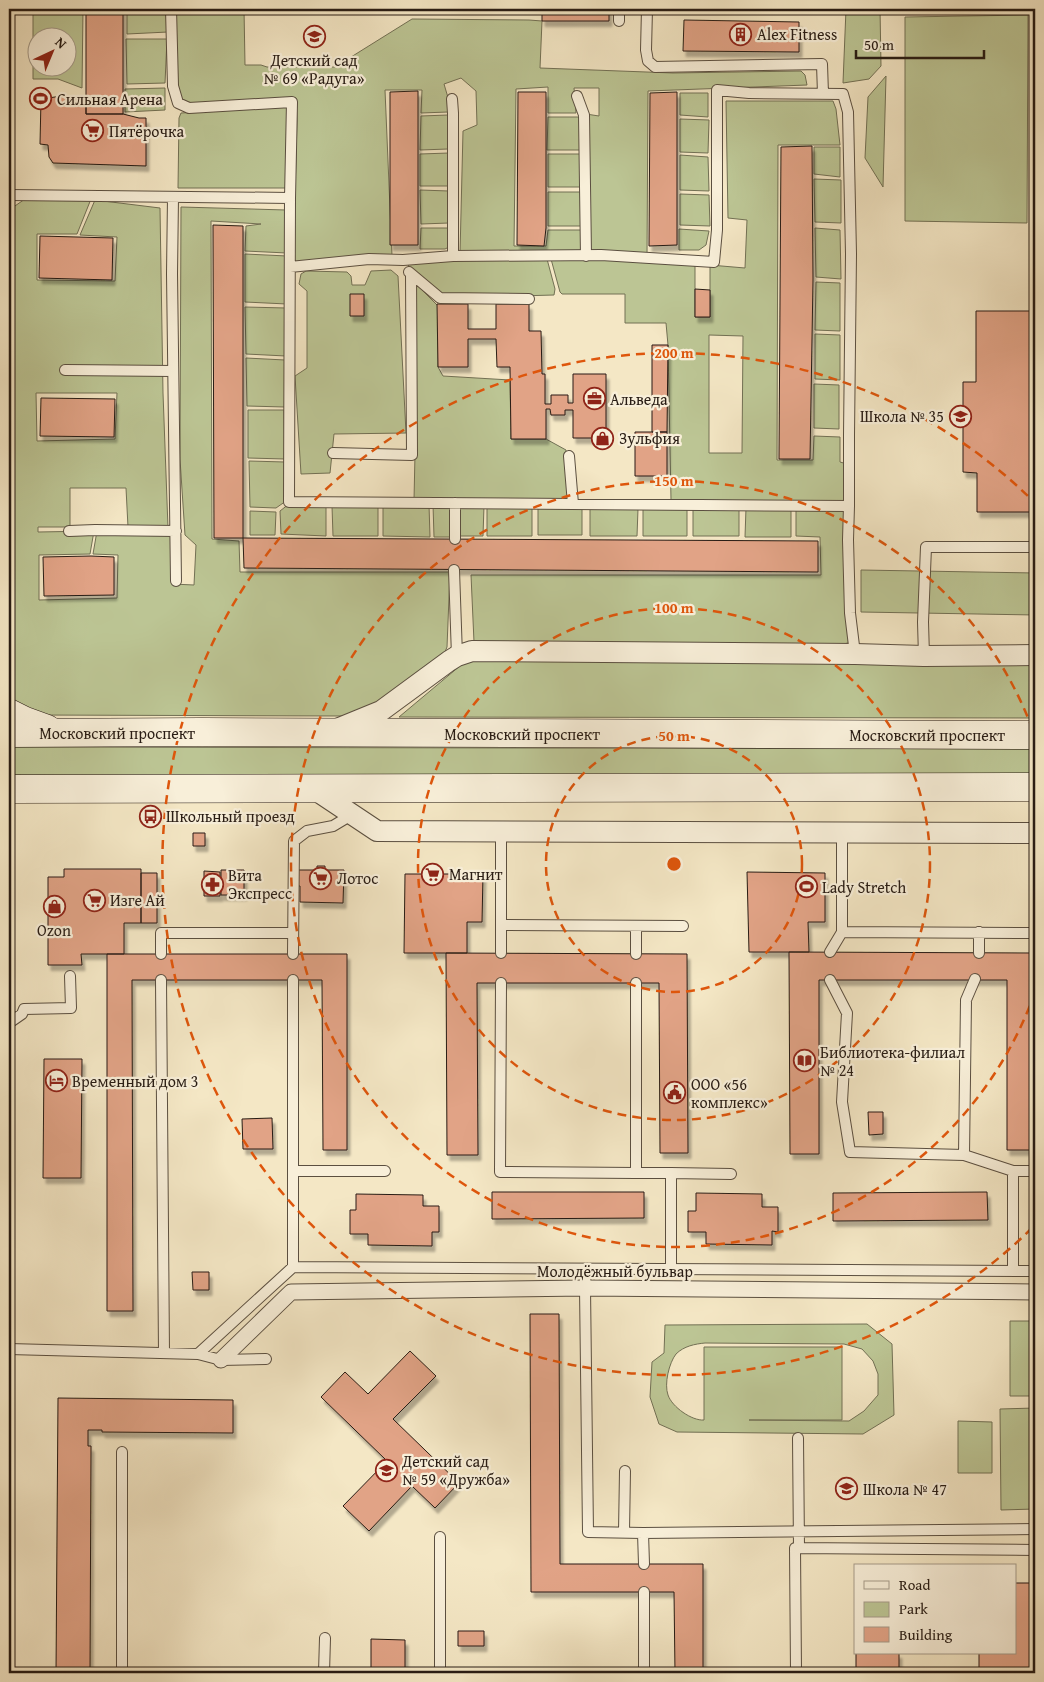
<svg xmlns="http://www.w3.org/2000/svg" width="1044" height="1682" font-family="'Gentium Book Plus',serif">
<defs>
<filter id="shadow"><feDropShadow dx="3" dy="5.5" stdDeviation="1" flood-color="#0004"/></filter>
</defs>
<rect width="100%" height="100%" fill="#f4e7c5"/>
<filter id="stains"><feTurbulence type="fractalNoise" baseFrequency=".004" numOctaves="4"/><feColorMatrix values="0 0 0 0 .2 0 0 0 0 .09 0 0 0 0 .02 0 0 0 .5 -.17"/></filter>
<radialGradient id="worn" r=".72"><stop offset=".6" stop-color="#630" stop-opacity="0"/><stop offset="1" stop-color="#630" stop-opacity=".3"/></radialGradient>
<path fill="#bcc594" stroke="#727054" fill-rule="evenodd" d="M 33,9 L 83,9 L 82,88 L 58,79 L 33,79 ZM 38,38 L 68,38 L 68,68 L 38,68 Z
M 127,9 L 167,9 L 168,32 L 127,34 Z
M 175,9 L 244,9 L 245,65 L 261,65 L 267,67 L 335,67 L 412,19 L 529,20 L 542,21 L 540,68 L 673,73 L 801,71 L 805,75 L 807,85 L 648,91 L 647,256 L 589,254 L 586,114 L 599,116 L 599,88 L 574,88 L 576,113 L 548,113 L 548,87 L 516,89 L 514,246 L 546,246 L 548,230 L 585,230 L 584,255 L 460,254 L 463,131 L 477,125 L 476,91 L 461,78 L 444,84 L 449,101 L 448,112 L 421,113 L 422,90 L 385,90 L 392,256 L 293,264 L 297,121 L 296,98 L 191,104 L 179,98 L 176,85 Z
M 846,9 L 880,9 L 881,66 L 869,79 L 843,83 Z
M 1028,15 L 1027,223 L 905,221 L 905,17 Z
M 126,39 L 167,39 L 165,83 L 127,84 Z
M 886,76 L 883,187 L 865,158 L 868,97 Z
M 165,88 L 165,110 L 125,112 L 125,89 Z
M 680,93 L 708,93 L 708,117 L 680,115 Z
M 726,101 L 833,101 L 836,109 L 840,145 L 778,145 L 777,460 L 813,460 L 814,436 L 840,437 L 840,462 L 847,464 L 846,504 L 671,500 L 668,345 L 666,323 L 625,323 L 625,294 L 562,294 L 560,292 L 551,259 L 609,259 L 695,263 L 695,317 L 710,317 L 710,265 L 745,268 L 747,220 L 728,218 ZM 709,335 L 743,336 L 742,453 L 709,453 Z
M 288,107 L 287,188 L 178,188 L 179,118 L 181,113 Z
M 448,115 L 448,149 L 420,150 L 421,116 Z
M 548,117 L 580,117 L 582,150 L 547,150 Z
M 680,119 L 709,120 L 708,153 L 680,152 Z
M 814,147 L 840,147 L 840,177 L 814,174 Z
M 449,153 L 449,186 L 420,186 L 420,154 Z
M 548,154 L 582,154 L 583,187 L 548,187 Z
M 680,155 L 708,157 L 709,191 L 680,190 Z
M 814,179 L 841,180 L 841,223 L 815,222 Z
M 420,190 L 449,191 L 449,223 L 421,224 Z
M 548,192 L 583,192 L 584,226 L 548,226 Z
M 680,194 L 709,195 L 710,226 L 680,225 Z
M 25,199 L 91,199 L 77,234 L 37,234 L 37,280 L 115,281 L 117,237 L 80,235 L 95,200 L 160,208 L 163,393 L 168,528 L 128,527 L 126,488 L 70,488 L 70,527 L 38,527 L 38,532 L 94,531 L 90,554 L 39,555 L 39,600 L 117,598 L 118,555 L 93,554 L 97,531 L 172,534 L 172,584 L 194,585 L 196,545 L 185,535 L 180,459 L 181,207 L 286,210 L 287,253 L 245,251 L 246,226 L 261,224 L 211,221 L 212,539 L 239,541 L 240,572 L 450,572 L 447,647 L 442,659 L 399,692 L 345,716 L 32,715 L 9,706 L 9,214 L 12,208 ZM 36,393 L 117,393 L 115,439 L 37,441 Z
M 421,228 L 450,228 L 449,247 L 445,249 L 420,249 Z
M 815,228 L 840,230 L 841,279 L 816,277 Z
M 679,229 L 709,231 L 706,245 L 699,250 L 679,250 Z
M 245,254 L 287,256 L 287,304 L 245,302 Z
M 547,259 L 555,289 L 554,295 L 445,298 L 412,272 L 406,261 Z
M 391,270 L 398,276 L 406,433 L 334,434 L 330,473 L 301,474 L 295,376 L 307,368 L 307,291 L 299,284 L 301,274 L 306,271 L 347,272 L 351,276 L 352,285 L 365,285 L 371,271 Z
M 413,281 L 438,306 L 438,367 L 443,376 L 510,380 L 511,439 L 546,439 L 566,450 L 570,501 L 414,500 L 415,454 Z
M 816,282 L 840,283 L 840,331 L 815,330 Z
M 245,307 L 286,308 L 286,356 L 246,354 Z
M 815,334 L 840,335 L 840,380 L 815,379 Z
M 246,358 L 285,360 L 285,407 L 247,406 Z
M 814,384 L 839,385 L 839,429 L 814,428 Z
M 248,410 L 284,410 L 285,459 L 248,458 Z
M 249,461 L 285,462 L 286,501 L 276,508 L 250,507 Z
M 289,504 L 326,505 L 326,536 L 281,534 L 280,511 Z
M 433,504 L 451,504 L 453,537 L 434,537 Z
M 429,505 L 430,537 L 383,536 L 383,506 Z
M 332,506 L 378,506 L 378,536 L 333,536 Z
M 460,506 L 484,506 L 483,536 L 459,536 L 458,509 Z
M 487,506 L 532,507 L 532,536 L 487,536 Z
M 538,507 L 582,507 L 582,535 L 538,535 Z
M 693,507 L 739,508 L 739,536 L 693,536 Z
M 746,508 L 791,508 L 791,537 L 745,537 Z
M 796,508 L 846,508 L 851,642 L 837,646 L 474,642 L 471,575 L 821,575 L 820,537 L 796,536 Z
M 590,509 L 638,509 L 637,536 L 590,536 Z
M 643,509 L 687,509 L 687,536 L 643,536 Z
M 250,511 L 276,512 L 275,535 L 250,535 Z
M 861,570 L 1035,573 L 1035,615 L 861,612 Z
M 467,660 L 1035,660 L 1035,718 L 399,717 Z
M 9,747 L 1035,749 L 1035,776 L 9,775 Z
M 1010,1321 L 1035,1321 L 1035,1396 L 1010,1396 Z
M 867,1324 L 892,1344 L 894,1415 L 863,1434 L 677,1432 L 659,1424 L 650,1397 L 652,1362 L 664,1353 L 665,1325 ZM 705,1343 L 844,1344 L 862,1349 L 873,1361 L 878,1374 L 878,1395 L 864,1411 L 849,1421 L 749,1420 L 842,1420 L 842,1347 L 704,1347 L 704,1420 C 692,1421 672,1407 668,1395 C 664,1384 669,1363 676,1354 C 684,1346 695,1344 705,1343 Z
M 1035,1408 L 1035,1509 L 1001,1510 L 1000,1409 Z
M 958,1421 L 992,1422 L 992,1473 L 958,1473 Z"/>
<path fill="#e1a386" stroke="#281c14" filter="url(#shadow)" d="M 86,9 L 123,9 L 123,114 L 86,114 Z
M 542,9 L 609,9 L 609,21 L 542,21 Z
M 684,20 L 799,22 L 799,52 L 683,51 Z
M 418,91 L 418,245 L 390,245 L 390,92 Z
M 518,92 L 546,92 L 546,228 L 544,246 L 517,245 Z
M 677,92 L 677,245 L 649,246 L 650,93 Z
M 62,96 L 86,96 L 86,114 L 123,114 L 139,118 L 146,118 L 146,166 L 53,163 L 49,157 L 48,145 L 40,144 L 41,99 Z
M 812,146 L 813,279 L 810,459 L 779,459 L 781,147 Z
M 213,225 L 243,226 L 243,538 L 214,538 Z
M 40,236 L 113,238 L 112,280 L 39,278 Z
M 695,289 L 710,290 L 710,317 L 695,317 Z
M 350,294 L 364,294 L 364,316 L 350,316 Z
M 437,304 L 468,304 L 468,329 L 496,329 L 496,304 L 529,304 L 529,331 L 541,331 L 542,374 L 545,374 L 545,404 L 551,404 L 551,395 L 568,395 L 568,403 L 573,403 L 573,374 L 606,374 L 606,438 L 573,438 L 573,410 L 565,410 L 565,415 L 551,415 L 550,409 L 546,409 L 546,439 L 511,439 L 510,367 L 497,367 L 496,339 L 468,339 L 468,367 L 438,367 Z
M 976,311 L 1035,311 L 1035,512 L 977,512 L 977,473 L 963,472 L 963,382 L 976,382 Z
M 652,345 L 668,345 L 667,432 L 652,432 Z
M 41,398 L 115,399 L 114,437 L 40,436 Z
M 635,432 L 667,432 L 667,476 L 635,476 Z
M 243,538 L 818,541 L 818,572 L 244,568 Z
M 91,556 L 114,557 L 114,595 L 44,596 L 43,557 Z
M 193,833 L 205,833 L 205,846 L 193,846 Z
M 317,866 L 325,866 L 325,870 L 344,870 L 343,903 L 300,902 L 300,886 L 298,886 L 298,870 L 317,870 Z
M 64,869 L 141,869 L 141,923 L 124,923 L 124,954 L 81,954 L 82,965 L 48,965 L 48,877 L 64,877 Z
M 221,870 L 244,870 L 244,895 L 221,895 Z
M 204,871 L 220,872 L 220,896 L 204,896 Z
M 747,872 L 825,873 L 825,922 L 808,922 L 809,952 L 749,952 Z
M 141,873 L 157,873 L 157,923 L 141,923 Z
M 405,874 L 483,874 L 482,922 L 467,922 L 467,953 L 404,953 Z
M 789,952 L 1034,953 L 1034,1150 L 1007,1150 L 1007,980 L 819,980 L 819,1154 L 790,1154 Z
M 446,953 L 687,954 L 688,1153 L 660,1153 L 659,983 L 477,983 L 478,1155 L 447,1155 Z
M 107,954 L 347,954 L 347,1150 L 323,1150 L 322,980 L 132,980 L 133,1311 L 107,1311 Z
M 44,1059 L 82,1059 L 81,1178 L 43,1178 Z
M 868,1112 L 883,1112 L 883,1134 L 869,1135 Z
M 272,1118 L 273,1149 L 243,1149 L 242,1119 Z
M 492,1192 L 644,1192 L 644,1218 L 492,1219 Z
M 987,1192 L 988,1220 L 833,1221 L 833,1193 Z
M 696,1193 L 762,1194 L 762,1207 L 778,1207 L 778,1232 L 772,1231 L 772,1245 L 706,1244 L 706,1232 L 688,1232 L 688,1211 L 696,1211 Z
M 356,1194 L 423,1195 L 423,1206 L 439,1206 L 439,1232 L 432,1232 L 432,1246 L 368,1245 L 368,1234 L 350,1234 L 350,1210 L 356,1210 Z
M 1031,1212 L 1035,1212 L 1035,1232 L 1030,1232 Z
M 192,1272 L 209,1272 L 209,1290 L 193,1290 Z
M 530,1314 L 559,1314 L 560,1564 L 703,1564 L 703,1673 L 675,1673 L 674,1592 L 531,1592 Z
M 410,1351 L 436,1376 L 393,1419 L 459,1483 L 435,1508 L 412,1486 L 369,1531 L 343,1506 L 387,1461 L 321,1397 L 345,1372 L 368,1394 Z
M 58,1398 L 233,1400 L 233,1433 L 102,1432 L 102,1430 L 88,1430 L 88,1446 L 91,1446 L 90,1673 L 56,1673 Z
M 1015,1583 L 1030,1583 L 1030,1609 L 1035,1609 L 1035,1673 L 979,1673 L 979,1653 L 1015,1653 Z
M 458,1631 L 484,1631 L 484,1646 L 458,1646 Z
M 371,1639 L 405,1640 L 405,1673 L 371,1673 Z
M 856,1653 L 899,1653 L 899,1673 L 856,1673 Z"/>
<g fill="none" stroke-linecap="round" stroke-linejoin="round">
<defs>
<path id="service" d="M 171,9 L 173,86 L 178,103 L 189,108 L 292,102 L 290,198 L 289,502 L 849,506
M 619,9 L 619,21
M 647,9 L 646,50 L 648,61 L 655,67 L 822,64 L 823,94
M 577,96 L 584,115 L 586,256
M 452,99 L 453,113 L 453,256
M 9,195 L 290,198
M 173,197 L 172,274 L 176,581
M 290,267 L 369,259 L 403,260 L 453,256 L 601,255 L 714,262 L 717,230 L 717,90 L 749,93 L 843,94 L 848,112 L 851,254 L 849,435 L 849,506 L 848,540 L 850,613 L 855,654
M 409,272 L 440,298 L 529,299
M 65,370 L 173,371
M 333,453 L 412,455 L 411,274
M 569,456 L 573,504
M 69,531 L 95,530 L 176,531
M 455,539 L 455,503
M 454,570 L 457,656
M 924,656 L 923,622 L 926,547 L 1035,547
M 501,832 L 501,925 L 683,926
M 842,832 L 842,932 L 1034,933
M 636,926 L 636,954
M 830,952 L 842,932
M 501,953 L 501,925
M 979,953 L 979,932
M 161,954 L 161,933 L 293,933
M 293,954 L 294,841 L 307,831 L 333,826 L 353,814
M 975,979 L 966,1000 L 964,1155 L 1013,1171
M 161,980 L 164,1353
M 830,980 L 847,1013 L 842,1102 L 850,1152 L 964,1155
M 501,983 L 500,1172 L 636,1173
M 636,983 L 636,1173 L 671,1173
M 9,1023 L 22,1014 L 24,1009 L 71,1008 L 70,976
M 293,1171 L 385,1171
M 293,1267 L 293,980
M 586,1269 L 585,1288 L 588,1532 L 643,1533 L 644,1564
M 671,1269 L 671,1173 L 731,1174
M 1013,1271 L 1013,1171 L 1035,1171
M 9,1349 L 198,1354 L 293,1267 L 1035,1271
M 198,1354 L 221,1360 L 266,1359
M 798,1438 L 799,1548
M 624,1532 L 625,1471
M 643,1533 L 1035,1529
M 122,1673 L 122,1452
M 324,1673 L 325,1638
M 440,1673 L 440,1537
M 644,1673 L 644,1592
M 796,1673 L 795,1548 L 1035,1550"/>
<path id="pedestrian" d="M 221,1360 L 291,1292 L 585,1288 L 1035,1292"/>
<path id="minor" d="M 337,729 L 381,711 L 449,661 L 457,656 L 472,651 L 855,654 L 924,656 L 1035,655
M 314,789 L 377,831 L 1035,833"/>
<path id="secondary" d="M 9,713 L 25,721 L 47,729
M 9,733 L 202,732 L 1035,735
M 9,789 L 1035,787"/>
</defs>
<use href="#service" stroke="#5b4f40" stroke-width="12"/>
<use href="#pedestrian" stroke="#5b4f40" stroke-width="17"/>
<use href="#minor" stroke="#5b4f40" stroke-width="22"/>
<use href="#secondary" stroke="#281c14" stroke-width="29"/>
<use href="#service" stroke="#f8efd9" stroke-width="10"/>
<use href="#pedestrian" stroke="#f8efd9" stroke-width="15"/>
<use href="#minor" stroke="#f8efd9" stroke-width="20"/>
<use href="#secondary" stroke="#f8efd9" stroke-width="28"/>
</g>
<g fill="none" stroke="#de560c" stroke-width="2.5" stroke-dasharray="9 6">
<circle cx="674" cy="864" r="128"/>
<circle cx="674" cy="864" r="256"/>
<path d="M1035 992A383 383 0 1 1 1035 736"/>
<path d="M1032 1228A511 511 0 1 1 1032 500"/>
</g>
<defs>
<symbol id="building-ring" viewBox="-11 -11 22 22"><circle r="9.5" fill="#f8efd9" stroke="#8f2418" stroke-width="1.5"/><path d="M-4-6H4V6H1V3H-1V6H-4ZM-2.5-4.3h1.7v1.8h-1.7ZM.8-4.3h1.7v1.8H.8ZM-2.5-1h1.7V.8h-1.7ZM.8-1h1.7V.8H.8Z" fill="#8f2418"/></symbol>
<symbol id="school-ring" viewBox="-11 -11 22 22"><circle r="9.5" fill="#f8efd9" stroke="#8f2418" stroke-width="1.5"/><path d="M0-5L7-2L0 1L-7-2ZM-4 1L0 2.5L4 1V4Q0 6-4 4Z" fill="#8f2418"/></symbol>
<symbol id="stadium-ring" viewBox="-11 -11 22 22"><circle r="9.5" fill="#f8efd9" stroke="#8f2418" stroke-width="1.5"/><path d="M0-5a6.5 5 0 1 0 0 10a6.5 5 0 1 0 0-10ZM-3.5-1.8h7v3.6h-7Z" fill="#8f2418"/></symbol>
<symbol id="supermarket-ring" viewBox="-11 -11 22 22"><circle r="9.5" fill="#f8efd9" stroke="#8f2418" stroke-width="1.5"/><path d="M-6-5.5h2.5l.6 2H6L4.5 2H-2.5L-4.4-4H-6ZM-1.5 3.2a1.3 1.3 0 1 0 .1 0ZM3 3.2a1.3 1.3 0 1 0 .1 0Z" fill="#8f2418"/></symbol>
<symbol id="office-ring" viewBox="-11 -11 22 22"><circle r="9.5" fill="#f8efd9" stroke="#8f2418" stroke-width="1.5"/><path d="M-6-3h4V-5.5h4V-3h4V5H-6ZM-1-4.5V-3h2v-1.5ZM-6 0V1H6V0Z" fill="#8f2418"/></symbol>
<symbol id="shop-ring" viewBox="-11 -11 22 22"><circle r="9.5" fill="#f8efd9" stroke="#8f2418" stroke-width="1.5"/><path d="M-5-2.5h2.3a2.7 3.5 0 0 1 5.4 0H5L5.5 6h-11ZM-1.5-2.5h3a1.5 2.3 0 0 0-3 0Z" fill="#8f2418"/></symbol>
<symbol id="bus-ring" viewBox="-11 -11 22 22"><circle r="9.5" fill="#f8efd9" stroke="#8f2418" stroke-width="1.5"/><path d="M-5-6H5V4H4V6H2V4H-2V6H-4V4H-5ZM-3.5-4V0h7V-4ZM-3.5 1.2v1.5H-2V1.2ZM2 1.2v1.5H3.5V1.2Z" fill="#8f2418"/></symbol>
<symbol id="pharmacy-ring" viewBox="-11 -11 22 22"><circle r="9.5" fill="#f8efd9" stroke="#8f2418" stroke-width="1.5"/><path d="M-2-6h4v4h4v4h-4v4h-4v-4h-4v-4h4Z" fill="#8f2418"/></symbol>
<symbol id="library-ring" viewBox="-11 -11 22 22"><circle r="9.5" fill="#f8efd9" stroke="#8f2418" stroke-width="1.5"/><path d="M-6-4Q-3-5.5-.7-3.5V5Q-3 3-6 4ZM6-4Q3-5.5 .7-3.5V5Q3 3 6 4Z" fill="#8f2418"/></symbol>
<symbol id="hotel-ring" viewBox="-11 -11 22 22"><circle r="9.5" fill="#f8efd9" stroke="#8f2418" stroke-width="1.5"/><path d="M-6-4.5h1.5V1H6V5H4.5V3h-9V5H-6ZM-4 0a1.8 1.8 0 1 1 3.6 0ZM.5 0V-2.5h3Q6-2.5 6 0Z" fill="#8f2418"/></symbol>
<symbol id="civic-ring" viewBox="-11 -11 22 22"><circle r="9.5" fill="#f8efd9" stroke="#8f2418" stroke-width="1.5"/><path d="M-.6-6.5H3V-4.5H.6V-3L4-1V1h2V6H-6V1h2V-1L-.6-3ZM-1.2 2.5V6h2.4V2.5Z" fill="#8f2418"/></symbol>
</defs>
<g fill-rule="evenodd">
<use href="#building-ring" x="728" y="22" width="25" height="25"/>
<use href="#school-ring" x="302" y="24" width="25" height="25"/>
<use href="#stadium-ring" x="28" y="86" width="25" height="25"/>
<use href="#supermarket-ring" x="80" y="118" width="25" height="25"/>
<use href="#office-ring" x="582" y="386" width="25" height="25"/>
<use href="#school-ring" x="948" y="404" width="25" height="25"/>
<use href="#shop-ring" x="590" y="426" width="25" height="25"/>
<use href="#bus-ring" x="138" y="804" width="25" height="25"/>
<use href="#supermarket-ring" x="420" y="862" width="25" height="25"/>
<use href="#supermarket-ring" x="308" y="866" width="25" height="25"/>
<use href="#pharmacy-ring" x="200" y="872" width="25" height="25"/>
<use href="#stadium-ring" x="794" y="874" width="25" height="25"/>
<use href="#supermarket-ring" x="82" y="888" width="25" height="25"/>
<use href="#shop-ring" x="42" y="894" width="25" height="25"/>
<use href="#library-ring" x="792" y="1048" width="25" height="25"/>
<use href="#hotel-ring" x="44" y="1068" width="25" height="25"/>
<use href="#civic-ring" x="662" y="1080" width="25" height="25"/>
<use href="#school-ring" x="374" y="1458" width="25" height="25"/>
<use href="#school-ring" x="834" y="1476" width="25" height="25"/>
</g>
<g text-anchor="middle" stroke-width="4.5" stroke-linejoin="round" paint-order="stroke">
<g font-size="16" fill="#281c14" stroke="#f8efd9" text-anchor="start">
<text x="757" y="40">Alex Fitness</text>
<text x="314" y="66" text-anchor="middle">Детский сад<tspan x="314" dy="18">№ 69 «Радуга»</tspan></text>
<text x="57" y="105">Сильная Арена</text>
<text x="109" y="137">Пятёрочка</text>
<text x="610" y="405">Альведа</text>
<text x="944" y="422" text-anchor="end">Школа № 35</text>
<text x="619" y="444">Зульфия</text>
<text x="166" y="822">Школьный проезд</text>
<text x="449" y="880">Магнит</text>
<text x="228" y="881">Вита<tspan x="228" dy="18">Экспресс</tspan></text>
<text x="337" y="884">Лотос</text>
<text x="822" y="893">Lady Stretch</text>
<text x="110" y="906">Изге Ай</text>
<text x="54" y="936" text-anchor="middle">Ozon</text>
<text x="820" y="1058">Библиотека-филиал<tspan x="820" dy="18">№ 24</tspan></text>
<text x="72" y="1087">Временный дом 3</text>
<text x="691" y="1090">ООО «56<tspan x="691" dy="18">комплекс»</tspan></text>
<text x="402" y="1467">Детский сад<tspan x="402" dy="18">№ 59 «Дружба»</tspan></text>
<text x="863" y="1495">Школа № 47</text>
</g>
<g font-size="16" fill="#281c14" stroke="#f8efd9">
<text x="117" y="739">Московский проспект</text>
<text x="522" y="740">Московский проспект</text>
<text x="927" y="741">Московский проспект</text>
<text x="615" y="1277">Молодёжный бульвар</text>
</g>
</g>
<circle cx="674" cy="864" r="8" fill="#de560c" stroke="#f8efd9" stroke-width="2.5"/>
<g font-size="15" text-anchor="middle" font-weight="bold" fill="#de560c" stroke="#f8efd9" stroke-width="4.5" stroke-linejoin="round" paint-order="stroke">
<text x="674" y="358">200 m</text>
<text x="674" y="486">150 m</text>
<text x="674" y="613">100 m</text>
<text x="674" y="741">50 m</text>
</g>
<rect width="1044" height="1682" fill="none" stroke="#f4e7c5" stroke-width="30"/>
<rect x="10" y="10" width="1024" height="1662" fill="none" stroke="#281c14" stroke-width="2.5"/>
<rect x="15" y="15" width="1014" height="1652" fill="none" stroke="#281c14"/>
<rect x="854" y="1564" width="162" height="90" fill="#f8efd9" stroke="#a59b8a"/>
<rect x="864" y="1581" width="25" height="8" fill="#f8efd9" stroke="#a59b8a"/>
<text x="899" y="1590" font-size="15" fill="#281c14">Road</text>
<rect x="864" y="1602" width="25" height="15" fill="#bcc594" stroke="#a59b8a"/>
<text x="899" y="1614" font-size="15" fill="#281c14">Park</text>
<rect x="864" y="1627" width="25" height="15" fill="#e1a386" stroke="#a59b8a"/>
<text x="899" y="1640" font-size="15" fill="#281c14">Building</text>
<g transform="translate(52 52) rotate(44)"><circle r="24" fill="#f8efd9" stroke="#a59b8a"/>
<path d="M0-4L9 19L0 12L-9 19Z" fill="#8f2418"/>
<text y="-8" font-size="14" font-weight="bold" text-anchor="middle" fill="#281c14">N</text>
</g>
<path d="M856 50v8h128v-8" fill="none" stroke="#281c14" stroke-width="2.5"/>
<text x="864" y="50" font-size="15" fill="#281c14" stroke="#f8efd9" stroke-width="4" paint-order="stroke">50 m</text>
<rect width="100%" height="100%" filter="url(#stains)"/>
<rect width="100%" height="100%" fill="url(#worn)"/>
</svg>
